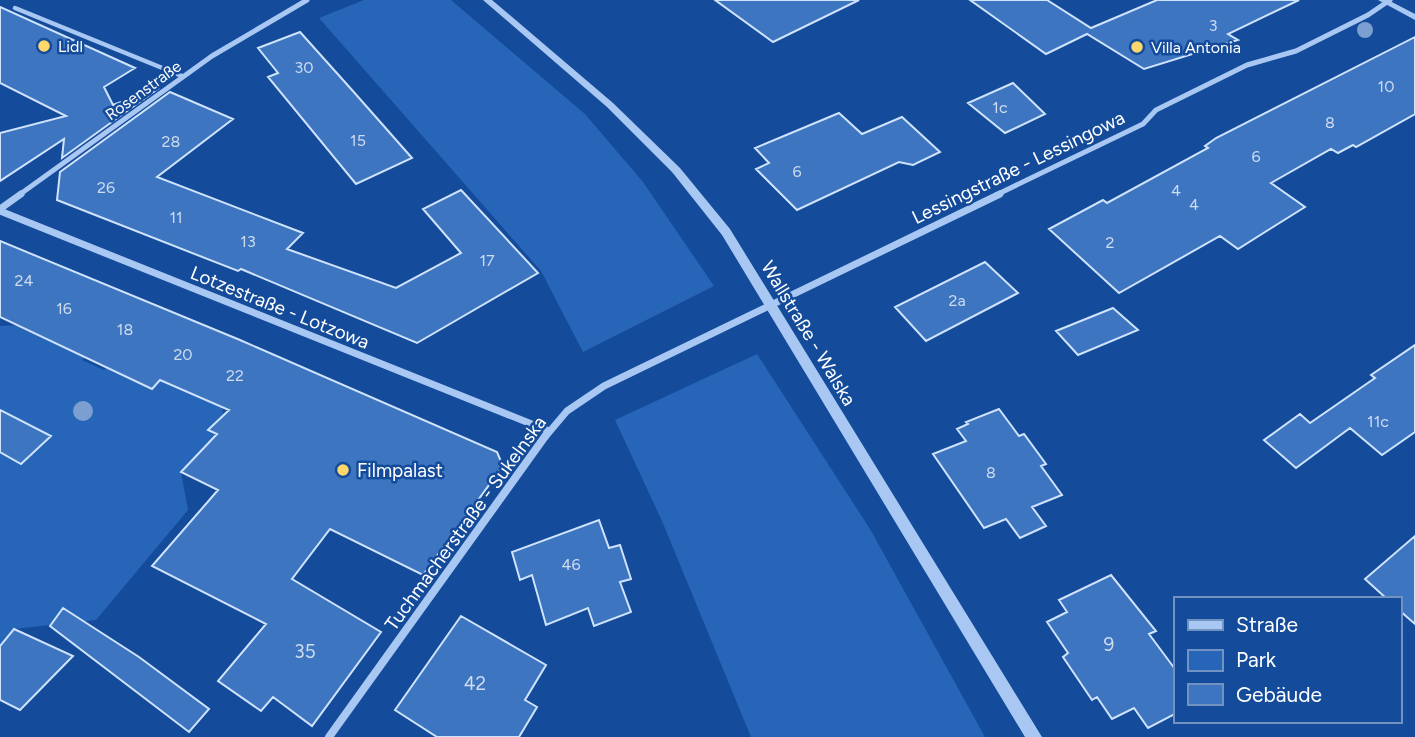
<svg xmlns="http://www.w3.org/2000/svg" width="1415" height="737" font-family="Figtree,sans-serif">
<rect width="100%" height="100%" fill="#144b9a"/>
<path fill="#2765b8" d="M 364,0 L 451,0 L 585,114 L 643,182 L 714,286 L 583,352 L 541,271 L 319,18 Z
M 18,325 L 90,352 L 82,360 L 104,370 L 112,362 L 125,377 L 152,389 L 160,380 L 222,407 L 223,414 L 208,429 L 217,434 L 181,472 L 188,510 L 96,620 L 14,629 L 0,646 L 0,326 Z
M 757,354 L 870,529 L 985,737 L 751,737 L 662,521 L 615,420 Z"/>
<path fill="#3d75c1" stroke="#d0e3fd" stroke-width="2" d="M 715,0 L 859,0 L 773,42 Z
M 970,0 L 1047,0 L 1091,28 L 1157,0 L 1299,0 L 1228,34 L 1238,40 L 1144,69 L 1087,34 L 1046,54 Z
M 0,7 L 135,68 L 104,87 L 113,105 L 159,88 L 62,158 L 64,139 L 0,181 L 0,133 L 66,116 L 0,83 Z
M 300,32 L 352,90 L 412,158 L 356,184 L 268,77 L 278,73 L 258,48 Z
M 1415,37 L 1415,114 L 1356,147 L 1353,145 L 1338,153 L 1331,149 L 1271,183 L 1305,207 L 1238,249 L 1220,236 L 1119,293 L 1049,229 L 1103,200 L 1107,203 L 1208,148 L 1205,146 L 1216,138 Z
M 1013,83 L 1045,114 L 1005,133 L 968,103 Z
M 170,92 L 233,119 L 157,177 L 303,233 L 287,249 L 396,288 L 461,253 L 423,209 L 461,190 L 538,273 L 417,343 L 241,269 L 238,271 L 57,200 L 60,172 Z
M 839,113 L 862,134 L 902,117 L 940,152 L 913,165 L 899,162 L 797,210 L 756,169 L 769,163 L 755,148 Z
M 0,241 L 240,340 L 497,452 L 503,466 L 423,575 L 330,529 L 292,579 L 381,632 L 312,726 L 273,697 L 261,711 L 218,681 L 266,624 L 152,566 L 218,490 L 181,472 L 217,434 L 208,430 L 229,410 L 160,380 L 152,389 L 0,317 Z
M 985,262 L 1018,293 L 926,341 L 895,307 Z
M 1113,308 L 1138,330 L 1078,355 L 1056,331 Z
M 1415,345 L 1415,432 L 1382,455 L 1350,428 L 1296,468 L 1264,440 L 1300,414 L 1310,423 L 1375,378 L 1371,375 Z
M 999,409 L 1019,436 L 1024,434 L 1046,464 L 1041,466 L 1062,495 L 1032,507 L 1046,526 L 1020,538 L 1006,519 L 984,528 L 933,454 L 966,441 L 957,429 L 968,424 L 966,422 Z
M 0,410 L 51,436 L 21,464 L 0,452 Z
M 599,520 L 609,548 L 620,545 L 631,579 L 620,582 L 631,612 L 594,626 L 588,608 L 546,625 L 532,575 L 520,580 L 512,552 Z
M 1415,536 L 1415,624 L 1399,610 L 1399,599 L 1387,599 L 1365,579 Z
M 1111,575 L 1156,631 L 1149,634 L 1175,669 L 1175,714 L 1148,728 L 1134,708 L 1112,719 L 1097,697 L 1092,700 L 1063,657 L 1068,653 L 1047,622 L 1067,612 L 1059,600 Z
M 63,608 L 139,657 L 209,709 L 189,732 L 50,626 Z
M 461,616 L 546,665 L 525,700 L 537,707 L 519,737 L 437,737 L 395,710 Z
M 14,629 L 73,656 L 20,710 L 0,700 L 0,646 Z"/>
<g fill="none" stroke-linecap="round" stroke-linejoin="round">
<path stroke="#a8c8f3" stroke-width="4.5" d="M 15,8 L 182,76"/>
<path stroke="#a8c8f3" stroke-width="5" d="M 19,195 L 212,56 L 307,0
M 996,195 L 1143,124 L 1156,110 L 1247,65 L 1296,51 L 1368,15 L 1390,0"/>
<path stroke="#a8c8f3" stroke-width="7" d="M 0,209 L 21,194
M 0,211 L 549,431
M 545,437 L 567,411 L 604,386 L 1000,194"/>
<path stroke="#a8c8f3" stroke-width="8" d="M 329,737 L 546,435"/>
<path fill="#a8c8f3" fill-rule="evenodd" d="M 483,0 L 492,0 L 613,103 L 680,168 L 730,229 L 1042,737 L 1025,737 L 722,235 L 672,172 L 607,107 Z
M 1378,0 L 1388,0 L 1415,14 L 1415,20 Z"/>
</g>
<g fill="#7b9fd0">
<circle cx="1365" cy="30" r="8"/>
<circle cx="83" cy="411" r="10"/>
</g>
<g fill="#ffd76a" stroke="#144b9a" stroke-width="2.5">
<circle cx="44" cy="46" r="7"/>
<circle cx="1137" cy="47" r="7"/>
<circle cx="343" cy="470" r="7"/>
</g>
<g text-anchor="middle" stroke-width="5" stroke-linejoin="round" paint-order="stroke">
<g font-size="16" fill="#cedcf0">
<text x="1213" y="31">3</text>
<text x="304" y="73">30</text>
<text x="1386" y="92">10</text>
<text x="1000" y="113">1c</text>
<text x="1330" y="128">8</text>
<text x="358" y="146">15</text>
<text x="171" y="147">28</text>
<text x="1256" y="162">6</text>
<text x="797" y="177">6</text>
<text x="106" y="193">26</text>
<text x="1176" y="196">4</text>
<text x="1194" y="210">4</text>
<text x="176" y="223">11</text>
<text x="248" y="247">13</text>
<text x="1110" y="248">2</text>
<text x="487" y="266">17</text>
<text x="24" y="286">24</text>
<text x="957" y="306">2a</text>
<text x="64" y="314">16</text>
<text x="125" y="335">18</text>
<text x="183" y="360">20</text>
<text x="235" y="381">22</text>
<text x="1378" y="427">11c</text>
<text x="991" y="478">8</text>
<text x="571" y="570">46</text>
</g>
<g font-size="16" fill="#fff" stroke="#144b9a" text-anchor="start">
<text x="58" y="52">Lidl</text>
<text x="1151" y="53">Villa Antonia</text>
</g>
<g font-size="16" fill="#fff" stroke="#144b9a">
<text transform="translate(143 90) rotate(-36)" y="6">Rosenstraße</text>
</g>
<g font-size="19" fill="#fff" stroke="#144b9a">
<text transform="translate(1018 167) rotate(-26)" y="7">Lessingstraße - Lessingowa</text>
<text transform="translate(280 307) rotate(22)" y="7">Lotzestraße - Lotzowa</text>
<text transform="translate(809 333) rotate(59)" y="7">Wallstraße - Walska</text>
<text transform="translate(465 523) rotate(-54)" y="7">Tuchmacherstraße - Sukelnska</text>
</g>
<g font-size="19" fill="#fff" stroke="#144b9a" text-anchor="start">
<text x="357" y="477">Filmpalast</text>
</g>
<g font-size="19" fill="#cedcf0">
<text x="1109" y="651">9</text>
<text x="305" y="658">35</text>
<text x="475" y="690">42</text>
</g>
</g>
<rect x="1174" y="597" width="228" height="126" fill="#144b9a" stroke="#7293c2" stroke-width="2"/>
<rect x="1188" y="620" width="35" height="10" fill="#a8c8f3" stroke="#7293c2" stroke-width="2"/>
<text x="1236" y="632" font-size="21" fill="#ffffff">Straße</text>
<rect x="1188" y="650" width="35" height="21" fill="#2765b8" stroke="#7293c2" stroke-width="2"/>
<text x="1236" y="667" font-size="21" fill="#ffffff">Park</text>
<rect x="1188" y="684" width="35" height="21" fill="#3d75c1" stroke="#7293c2" stroke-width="2"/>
<text x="1236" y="702" font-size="21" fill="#ffffff">Gebäude</text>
</svg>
